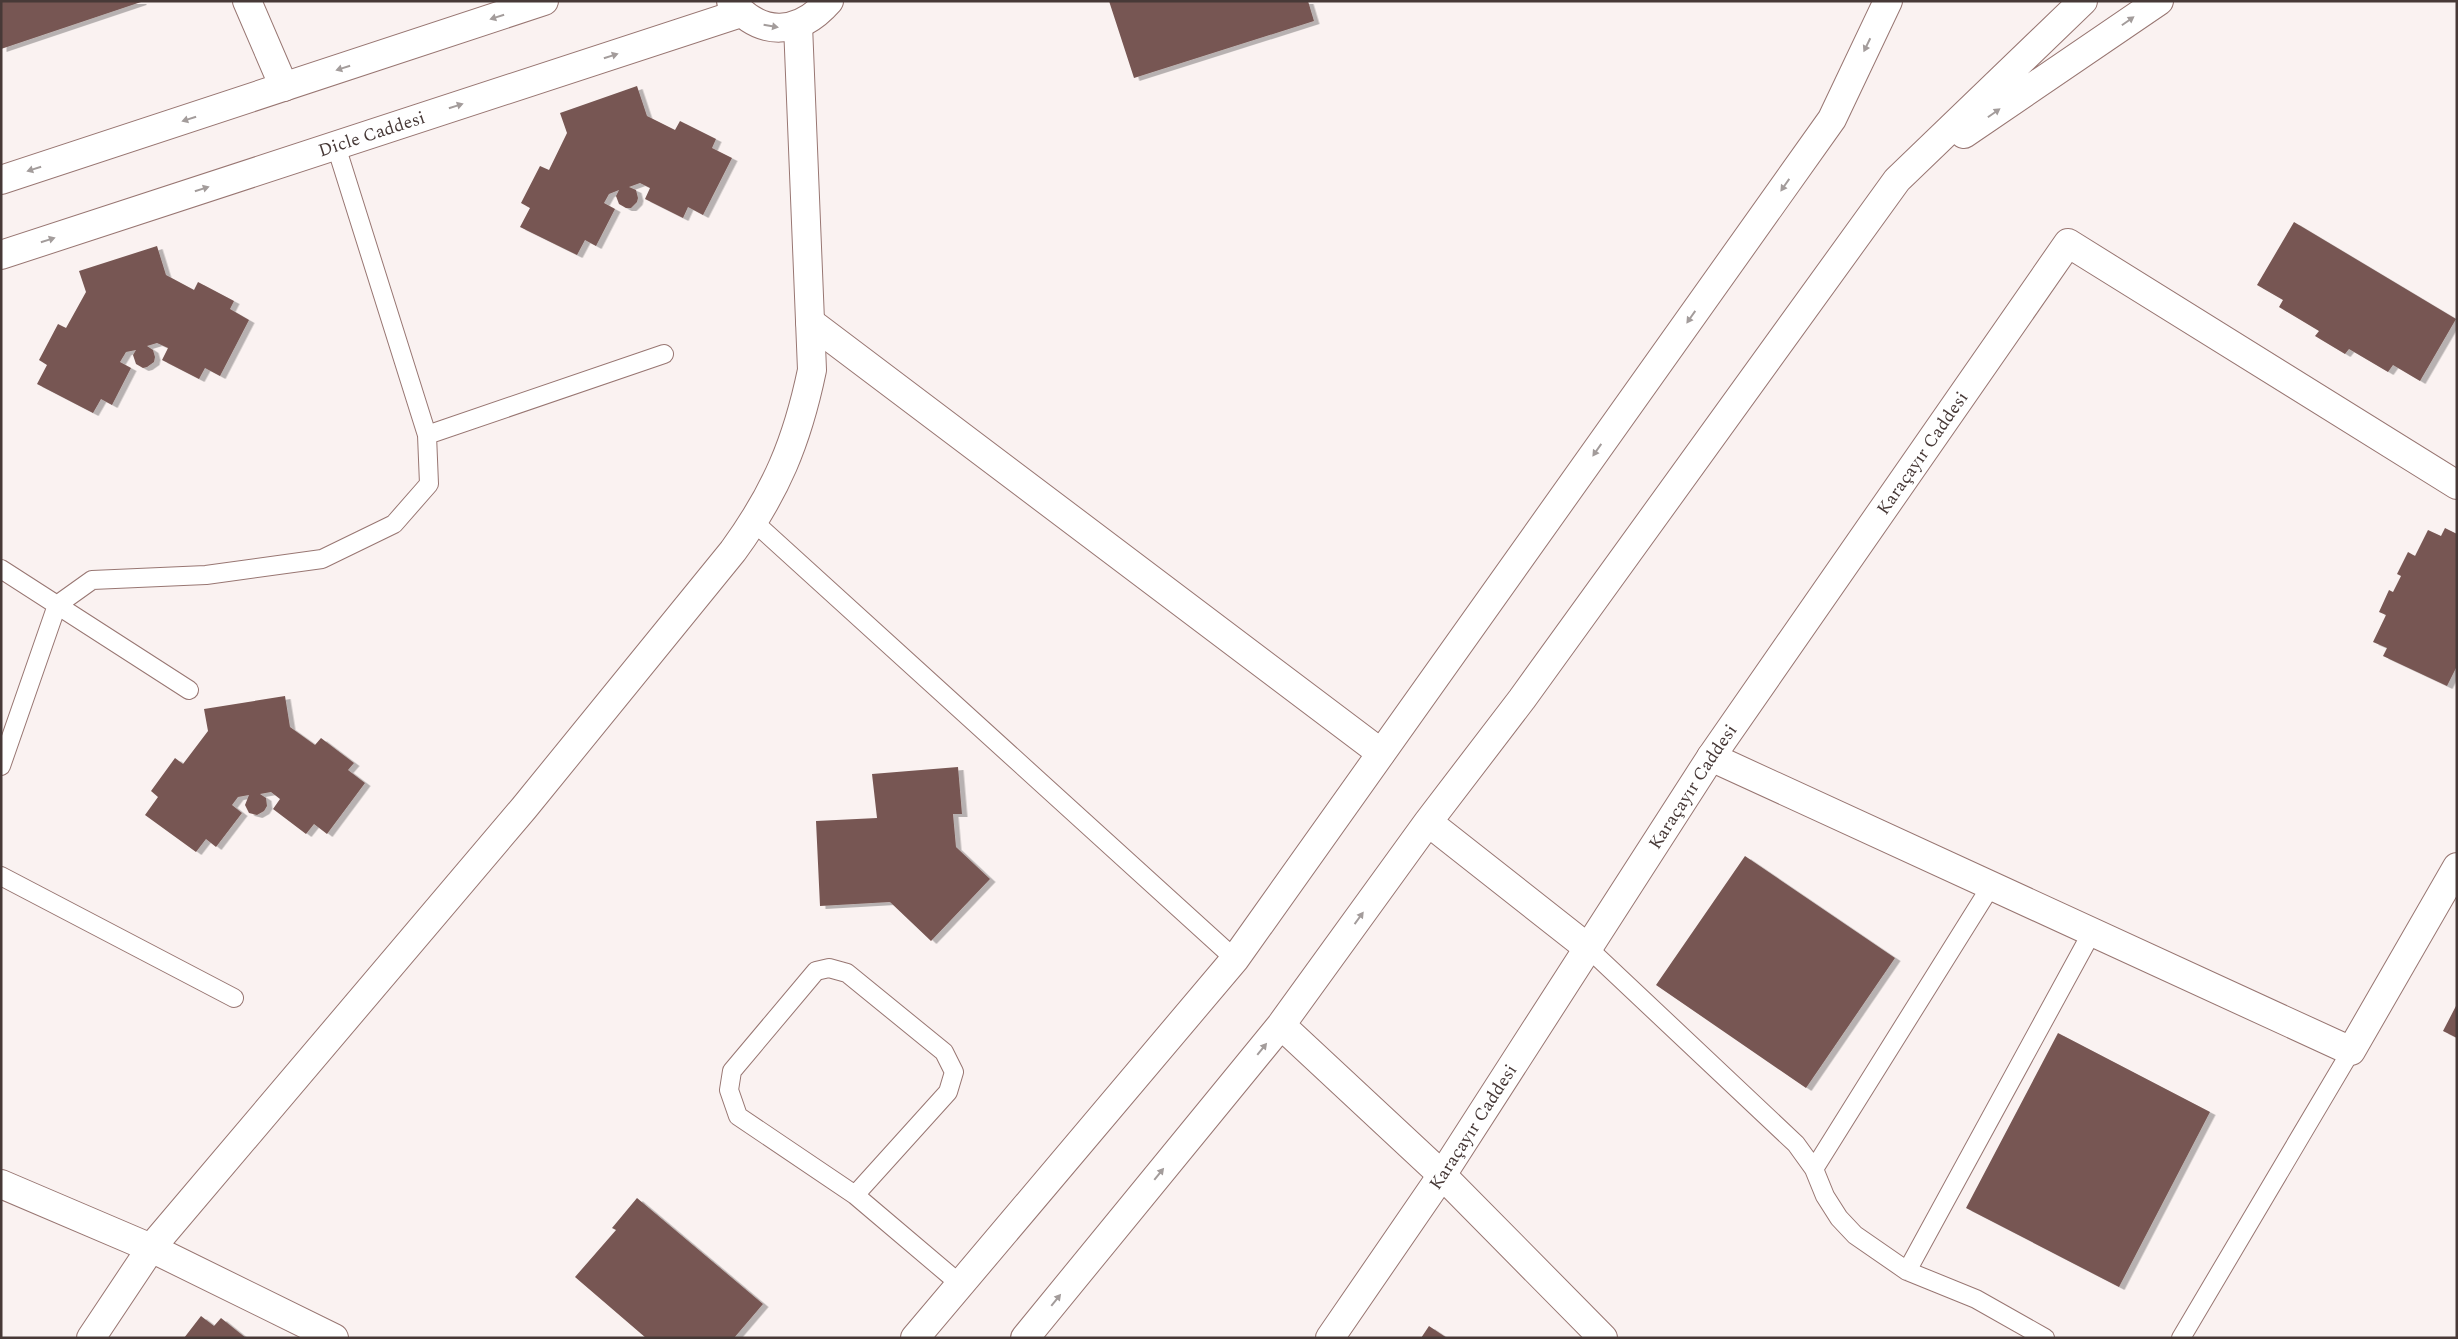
<svg xmlns="http://www.w3.org/2000/svg" width="2458" height="1339" font-family="Spectral,serif">
<defs>
<filter id="shadow"><feDropShadow dx="5.5" dy="3" stdDeviation="0" flood-color="#0004"/></filter>
</defs>
<rect width="100%" height="100%" fill="#faf2f1"/>
<path fill="#775753" filter="url(#shadow)" d="M 1,1 L 141,1 L 141,2 L 1,49 Z
M 1109,1 L 1308,1 L 1314,21 L 1134,78 Z
M 637,86 L 647,116 L 675,130 L 680,121 L 716,139 L 712,148 L 732,158 L 703,215 L 688,207 L 683,218 L 645,199 L 650,188 L 640,183 L 629,187 L 636,190 L 638,198 L 637,202 L 631,208 L 626,208 L 619,204 L 616,196 L 619,190 L 609,194 L 604,203 L 615,209 L 596,246 L 585,240 L 577,255 L 520,227 L 530,208 L 521,203 L 540,166 L 549,170 L 567,133 L 560,113 Z
M 2294,222 L 2456,319 L 2420,381 L 2393,365 L 2388,372 L 2349,349 L 2345,354 L 2315,336 L 2319,331 L 2279,307 L 2283,300 L 2257,285 Z
M 157,246 L 166,275 L 194,290 L 198,282 L 234,301 L 230,309 L 249,320 L 220,376 L 205,368 L 199,379 L 162,360 L 168,348 L 157,343 L 147,346 L 153,350 L 155,357 L 154,362 L 147,367 L 143,368 L 136,364 L 133,355 L 136,350 L 126,352 L 120,362 L 131,368 L 112,405 L 101,399 L 93,413 L 37,384 L 47,365 L 39,360 L 58,324 L 66,328 L 86,292 L 79,271 Z
M 2445,528 L 2457,534 L 2457,666 L 2447,686 L 2383,656 L 2387,648 L 2373,642 L 2386,615 L 2379,612 L 2389,590 L 2393,592 L 2401,576 L 2397,574 L 2408,552 L 2415,556 L 2428,530 L 2441,536 Z
M 285,696 L 290,727 L 315,745 L 321,738 L 354,763 L 348,770 L 365,783 L 327,834 L 314,824 L 306,834 L 273,809 L 280,799 L 271,792 L 260,794 L 266,798 L 267,806 L 264,811 L 257,815 L 249,813 L 245,805 L 249,795 L 238,797 L 232,805 L 242,813 L 216,847 L 206,839 L 196,852 L 145,815 L 158,797 L 151,791 L 175,758 L 183,764 L 208,731 L 204,709 Z
M 958,767 L 962,814 L 953,814 L 956,847 L 990,879 L 931,941 L 890,902 L 820,906 L 816,821 L 877,818 L 872,774 Z
M 1745,856 L 1895,958 L 1806,1088 L 1656,985 Z
M 2457,1004 L 2457,1038 L 2443,1031 Z
M 2058,1033 L 2210,1112 L 2119,1287 L 1966,1208 Z
M 637,1198 L 763,1304 L 734,1338 L 646,1338 L 575,1277 L 616,1230 L 612,1228 Z
M 201,1316 L 214,1326 L 221,1318 L 246,1338 L 184,1338 Z
M 1429,1326 L 1447,1338 L 1421,1338 Z"/>
<g fill="none" stroke-linecap="round" stroke-linejoin="round">
<defs>
<path id="lane" d="M 427,435 L 664,354
M 754,522 L 1235,959
M 1,569 L 189,690
M 1,766 L 57,605 L 92,580 L 206,575 L 322,559 L 394,524 L 429,484 L 427,435 L 336,146
M 1,876 L 234,998
M 1588,948 L 1796,1144 L 1814,1169 L 1825,1196 L 1839,1218 L 1855,1235 L 1907,1271 L 1976,1299 L 2045,1338
M 1814,1169 L 1991,886
M 855,1195 L 948,1092 L 954,1072 L 944,1052 L 847,973 L 829,968 L 816,971 L 732,1071 L 729,1090 L 738,1116 L 855,1195 L 960,1284
M 1907,1271 L 2092,932
M 2181,1338 L 2351,1051"/>
<g id="street">
<path d="M 247,1 L 284,87"/>
<path d="M 731,1 C 761,38 799,35 829,1"/>
<path d="M 1,180 L 544,1"/>
<path id="s1" d="M 1,255 L 741,13"/>
<path d="M 810,322 L 1381,753"/>
<path d="M 1711,757 L 2351,1051 L 2457,867"/>
<path d="M 1442,1175 L 1603,1338"/>
<path d="M 1,1184 L 151,1248 L 334,1338"/>
<path d="M 91,1338 L 151,1248 L 524,808 L 733,551 C 776,492 797,442 812,370 L 798,25"/>
<path id="s2" d="M 1330,1338 L 1442,1175 L 1711,757 L 2068,243 L 2457,485"/>
</g>
<path id="secondary" d="M 1964,134 L 2159,1
M 1428,822 L 1588,948
M 1281,1025 L 1442,1175
M 915,1338 L 1235,959 L 1832,119 L 1888,1
M 1025,1338 L 1281,1025 L 1428,822 L 1522,699 L 1897,180 L 2083,1"/>
</defs>
<use href="#lane" stroke="#987672" stroke-width="20"/>
<use href="#street" stroke="#987672" stroke-width="30"/>
<use href="#secondary" stroke="#987672" stroke-width="30"/>
<use href="#lane" stroke="#fff" stroke-width="18"/>
<use href="#street" stroke="#fff" stroke-width="28"/>
<use href="#secondary" stroke="#fff" stroke-width="28"/>
</g>
<defs><path id="oneway-solid" d="M-6-.8H1V-3.2L6.5 0L1 3.2V.8H-6Z" transform="scale(1.25)"/></defs>
<g fill="#a39c9b">
<use href="#oneway-solid" transform="translate(497 17) rotate(162)"/>
<use href="#oneway-solid" transform="translate(2128 21) rotate(-35)"/>
<use href="#oneway-solid" transform="translate(771 26) rotate(10)"/>
<use href="#oneway-solid" transform="translate(1867 45) rotate(116)"/>
<use href="#oneway-solid" transform="translate(611 56) rotate(-18)"/>
<use href="#oneway-solid" transform="translate(343 68) rotate(162)"/>
<use href="#oneway-solid" transform="translate(456 106) rotate(-18)"/>
<use href="#oneway-solid" transform="translate(1994 113) rotate(-35)"/>
<use href="#oneway-solid" transform="translate(189 119) rotate(162)"/>
<use href="#oneway-solid" transform="translate(34 169) rotate(162)"/>
<use href="#oneway-solid" transform="translate(1785 185) rotate(125)"/>
<use href="#oneway-solid" transform="translate(202 189) rotate(-18)"/>
<use href="#oneway-solid" transform="translate(48 240) rotate(-18)"/>
<use href="#oneway-solid" transform="translate(1691 317) rotate(125)"/>
<use href="#oneway-solid" transform="translate(1597 450) rotate(125)"/>
<use href="#oneway-solid" transform="translate(1359 918) rotate(-54)"/>
<use href="#oneway-solid" transform="translate(1262 1049) rotate(-51)"/>
<use href="#oneway-solid" transform="translate(1159 1174) rotate(-51)"/>
<use href="#oneway-solid" transform="translate(1056 1300) rotate(-51)"/>
</g>
<g text-anchor="middle" stroke-width="5" stroke-linejoin="round" paint-order="stroke">
<g font-size="18" fill="#473937" stroke="#faf2f1">
<text dy="6" stroke="none"><textPath href="#s1" startOffset="390">Dicle Caddesi</textPath></text>
<text dy="6" stroke="none"><textPath href="#s2" startOffset="1065">Karaçayır Caddesi</textPath></text>
<text dy="6" stroke="none"><textPath href="#s2" startOffset="660">Karaçayır Caddesi</textPath></text>
<text dy="6" stroke="none"><textPath href="#s2" startOffset="255">Karaçayır Caddesi</textPath></text>
</g>
</g>
<rect width="2458" height="1339" fill="none" stroke="#473937" stroke-width="5"/>
</svg>
